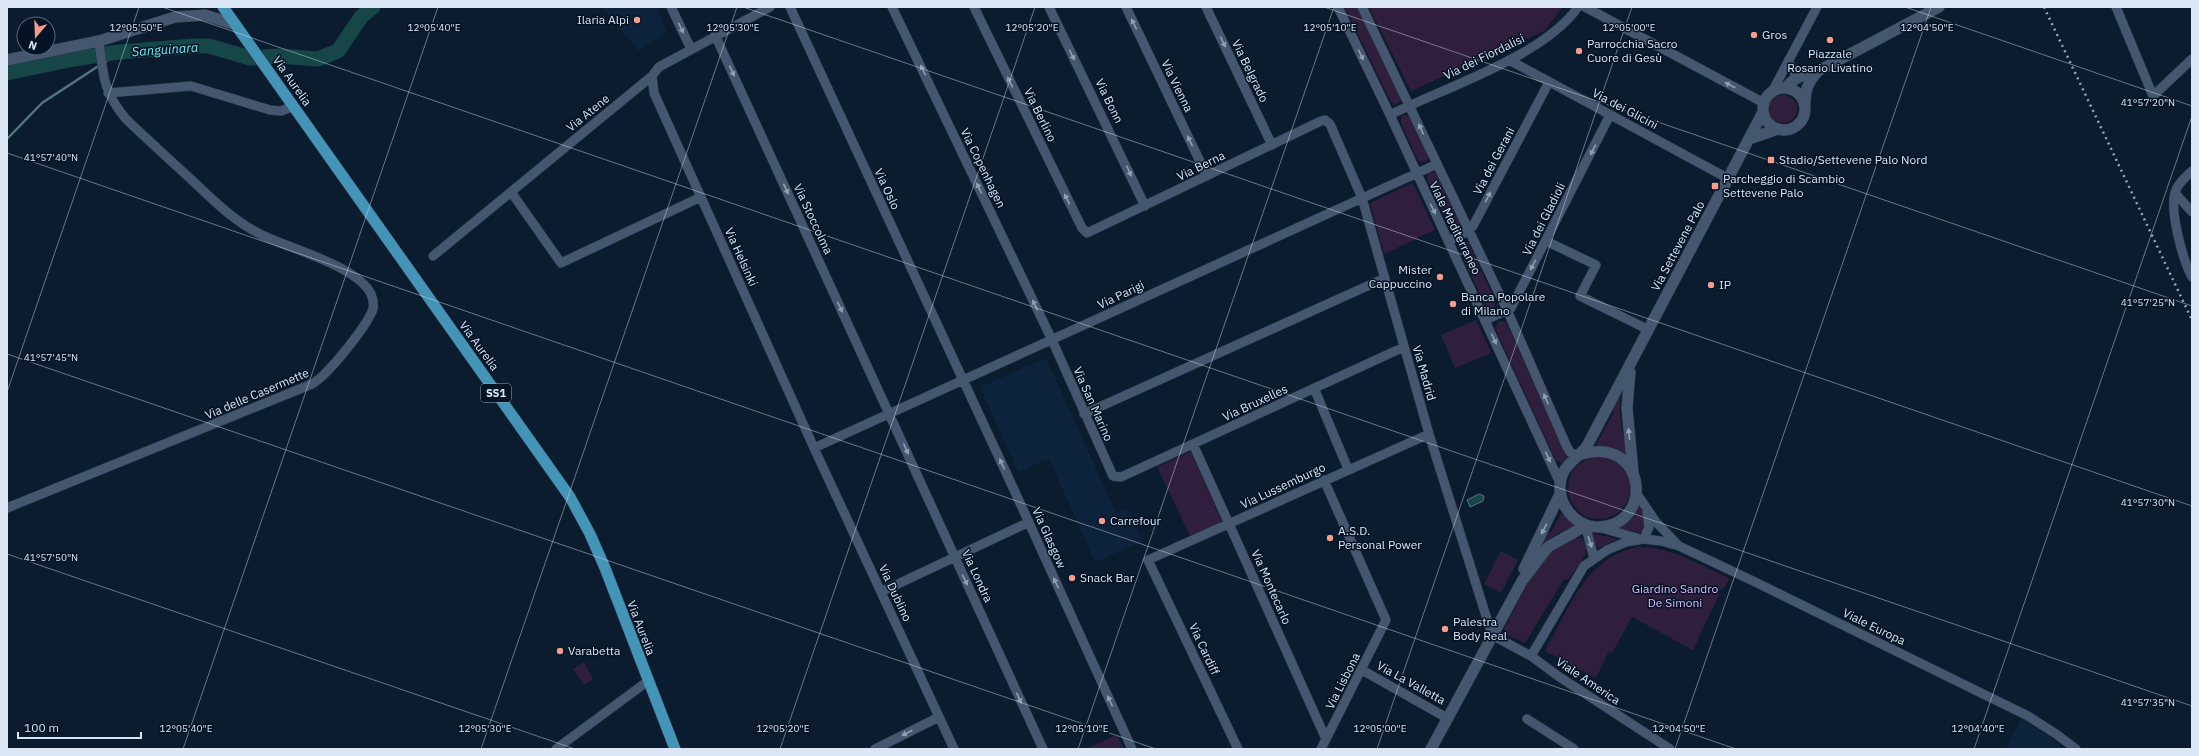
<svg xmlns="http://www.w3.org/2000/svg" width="2199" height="756" font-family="'IBM Plex Sans',sans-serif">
<rect width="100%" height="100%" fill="#0b1c2f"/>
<path fill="#0d233c" d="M 602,7 L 657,7 L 667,33 L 638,51 Z
M 1046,358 L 1116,513 L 1128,508 L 1143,541 L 1095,562 L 1049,459 L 1018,472 L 980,387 Z
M 2022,718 L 2051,738 L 2063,749 L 2006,749 Z"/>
<path fill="#2f1f3c" d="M 1345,7 L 1358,7 L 1402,100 L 1395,105 L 1391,102 Z
M 1369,7 L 1561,7 L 1562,8 L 1544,31 L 1411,91 Z
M1769 109a14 14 0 1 1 28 0a14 14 0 1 1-28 0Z
M 1404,115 L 1409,115 L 1429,157 L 1426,162 L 1418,161 L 1401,123 L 1401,117 Z
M 1432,172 L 1437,173 L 1460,223 L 1456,229 L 1450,228 L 1427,180 L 1428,174 Z
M 1413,183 L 1435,230 L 1384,254 L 1370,203 Z
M 1463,240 L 1468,242 L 1496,302 L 1493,309 L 1486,307 L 1458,247 L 1459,243 Z
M 1476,320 L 1491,353 L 1455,368 L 1441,335 Z
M 1499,321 L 1506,322 L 1567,456 L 1563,462 L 1556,461 L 1495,328 Z
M 1620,391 L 1620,416 L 1627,456 L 1615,448 L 1596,445 L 1614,412 L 1612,406 Z
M 1191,452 L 1222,522 L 1190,536 L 1157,467 Z
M1568 488a31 31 0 1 1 62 0a31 31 0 1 1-62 0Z
M 1639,504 L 1646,522 L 1643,533 L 1615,528 L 1634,513 Z
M 1562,512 L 1569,521 L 1577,526 L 1559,533 L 1540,545 L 1547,533 L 1551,532 Z
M 1590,533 L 1618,539 L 1598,548 Z
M 1574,538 L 1581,538 C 1596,551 1575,568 1568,580 L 1564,579 L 1525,643 L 1507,635 L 1504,629 L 1541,558 Z
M 1638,547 C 1670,546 1700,565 1729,578 L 1725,587 L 1719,590 L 1719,595 L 1693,650 L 1632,617 L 1612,653 L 1609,651 L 1596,678 L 1545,651 C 1568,611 1586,556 1638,547 Z
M 1501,551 L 1518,560 L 1501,593 L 1484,584 Z
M 584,662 L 593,679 L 584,685 L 573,669 Z
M 1117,735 L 1124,749 L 1085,749 Z"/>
<path fill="#164647" stroke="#51767b" d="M 1479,494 L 1484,496 L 1483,501 L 1470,507 L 1467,500 Z"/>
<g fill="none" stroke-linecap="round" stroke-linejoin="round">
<path stroke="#51767b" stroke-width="2.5" d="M 104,63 L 119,52
M 7,139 L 42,103 L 100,65"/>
<path stroke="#164647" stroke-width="15" d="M 7,73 L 74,59 L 119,52 L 193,46 L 209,46 L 250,58 L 279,56 L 318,59 L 338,51 L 361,17 L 373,7"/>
<defs>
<path id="minor" d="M 671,7 L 691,49
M 790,7 L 1015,492 L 1132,749
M 892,7 L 1052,340 L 1113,476 L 1121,477 L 1404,347
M 974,7 L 1082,228 L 1087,233 L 1321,121 L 1325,120 L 1330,124 L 1362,198 L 1429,434 L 1492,635 L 1531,656 L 1558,676 L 1670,749
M 1049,7 L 1145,206
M 1126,7 L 1207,176
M 1206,7 L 1272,145
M 1338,7 L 1390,115 L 1560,483
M 1362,7 L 1507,310 L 1567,447 L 1570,452 L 1578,456
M 1585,7 L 1764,103
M 2116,7 L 2153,96 L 2192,59
M 715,35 L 1043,749
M 1509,60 L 1729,179
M 1788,61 L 1794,72 L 1806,74
M 652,76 L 654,93 L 814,448 L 954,749
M 1772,92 L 1817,7
M 108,93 L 191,86 L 270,110 L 281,111 L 294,106
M 1390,115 C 1445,87 1543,57 1578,7
M 2192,171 C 2186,177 2179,182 2176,190 C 2168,208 2183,260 2192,277
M 511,192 L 561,263 L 701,197
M 2175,193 L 2192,212
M 1448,241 L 1468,231 L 1473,226 L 1549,82
M 1546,241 L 1596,265 L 1580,296 L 1649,330
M 433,256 L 652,76 L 659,67 L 770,7
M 1486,320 L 1511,308 L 1610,115
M 1314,388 L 1348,469
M 1084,414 L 1385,278
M 1193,444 L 1326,739
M 814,448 L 1437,164
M 1637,494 L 1656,522 L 1678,545
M 7,508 L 312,384 C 328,375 367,326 373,309 C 374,304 373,299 371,294 C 357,265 286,248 258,233 C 233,220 214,201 194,182 C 171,161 149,141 127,120 C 103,93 103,74 99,41
M 1588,525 L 1587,532 L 1594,558
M 1598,527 L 1637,538
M 1644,539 L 1649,527 L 1647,512
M 881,592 L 1029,522
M 1531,656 L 1584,566 L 1607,550 L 1626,542 L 1644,539 L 1661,541 L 1679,546 L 1751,580 L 2028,716 L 2056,734 L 2076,749
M 1362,670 L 1447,718
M 1527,719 L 1574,749
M 556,749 L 648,681
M 875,749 L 939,717
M 1238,749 L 1148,560 L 1429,434
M 1321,749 L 1386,620 L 1324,480"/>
<path id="tertiary" d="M 7,60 L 99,41 L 175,17 L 205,15 L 236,25
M1763 109a21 21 0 1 1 42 0a21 21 0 1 1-42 0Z
M 1786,88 C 1793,77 1806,74 1818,71 L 1939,7
M 1805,104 C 1805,90 1808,82 1818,71
M 1749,139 L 1778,129
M 1630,372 L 1627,408 L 1633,472
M 1582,454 C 1647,436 1655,526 1598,527 C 1572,527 1552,497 1563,473 C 1569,461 1580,456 1587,446 L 1763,112
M 1524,569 L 1560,494
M 1431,749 L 1522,581 L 1548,547 L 1587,525"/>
<path id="primary" d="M 223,7 L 570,497 L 590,534 L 605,568 L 675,749"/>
</defs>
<use href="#minor" stroke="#2c3343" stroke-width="10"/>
<use href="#tertiary" stroke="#2c3343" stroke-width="12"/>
<use href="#primary" stroke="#2c3343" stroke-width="12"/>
<use href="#minor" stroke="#44576e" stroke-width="9"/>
<use href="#tertiary" stroke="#44576e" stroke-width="11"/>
<use href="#primary" stroke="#4394b7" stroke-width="11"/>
<path stroke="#97a4b4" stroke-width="2.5" stroke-dasharray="2 4" stroke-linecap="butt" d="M 2044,7 L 2192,320"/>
</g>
<defs><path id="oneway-solid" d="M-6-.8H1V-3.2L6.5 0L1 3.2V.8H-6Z"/></defs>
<g fill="#909fb2">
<use href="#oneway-solid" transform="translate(1134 24) rotate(-116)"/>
<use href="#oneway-solid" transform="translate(681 28) rotate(64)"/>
<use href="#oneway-solid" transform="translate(1223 42) rotate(64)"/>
<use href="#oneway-solid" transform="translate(1072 55) rotate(64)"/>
<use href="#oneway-solid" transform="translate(1361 55) rotate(64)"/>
<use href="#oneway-solid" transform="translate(923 70) rotate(-116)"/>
<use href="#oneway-solid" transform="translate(732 71) rotate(65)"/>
<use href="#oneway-solid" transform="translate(1010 82) rotate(-116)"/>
<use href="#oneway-solid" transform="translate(1730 85) rotate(-152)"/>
<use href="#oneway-solid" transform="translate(1421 129) rotate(-114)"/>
<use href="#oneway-solid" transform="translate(1190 141) rotate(-116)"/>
<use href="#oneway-solid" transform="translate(1593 150) rotate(117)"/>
<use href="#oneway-solid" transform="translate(1129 171) rotate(66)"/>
<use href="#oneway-solid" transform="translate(979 188) rotate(-116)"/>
<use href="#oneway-solid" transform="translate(786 189) rotate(65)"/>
<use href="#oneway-solid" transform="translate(1488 197) rotate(-62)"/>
<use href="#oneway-solid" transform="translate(1067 199) rotate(-116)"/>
<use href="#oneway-solid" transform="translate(1433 209) rotate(64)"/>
<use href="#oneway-solid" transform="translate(1533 265) rotate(117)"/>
<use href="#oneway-solid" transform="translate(1035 305) rotate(-116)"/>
<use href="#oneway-solid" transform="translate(840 307) rotate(65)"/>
<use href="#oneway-solid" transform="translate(1494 339) rotate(65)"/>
<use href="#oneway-solid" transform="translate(1546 399) rotate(-114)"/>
<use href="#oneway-solid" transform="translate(1629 434) rotate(-97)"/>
<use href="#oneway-solid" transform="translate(906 449) rotate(66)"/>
<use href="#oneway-solid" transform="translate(1548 457) rotate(65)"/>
<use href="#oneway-solid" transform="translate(1002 464) rotate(-115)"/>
<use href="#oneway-solid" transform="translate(1544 529) rotate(118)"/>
<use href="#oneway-solid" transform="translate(1590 542) rotate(71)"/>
<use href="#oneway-solid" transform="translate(965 580) rotate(65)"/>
<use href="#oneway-solid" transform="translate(1056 583) rotate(-115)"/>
<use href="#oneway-solid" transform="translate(1019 698) rotate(65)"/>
<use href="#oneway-solid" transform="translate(1110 701) rotate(-115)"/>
<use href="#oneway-solid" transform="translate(907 733) rotate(153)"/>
</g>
<path fill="none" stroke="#dce7f5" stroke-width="1" stroke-opacity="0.45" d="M 162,7 L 2192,706M 743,7 L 2192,506M 1324,7 L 2192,306M 1905,7 L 2192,106M 7,153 L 1736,749M 7,354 L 1156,749M 7,392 L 139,7M 7,554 L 575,749M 183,749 L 438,7M 481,749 L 737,7M 780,749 L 1035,7M 1078,749 L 1334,7M 1377,749 L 1632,7M 1675,749 L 1931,7M 1974,749 L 2192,116"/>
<g fill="#f49d8d" stroke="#031225" stroke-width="1.5">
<circle cx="637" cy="20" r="4"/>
<circle cx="1754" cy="35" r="4"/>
<circle cx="1830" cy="40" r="4"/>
<circle cx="1579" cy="51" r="4"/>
<rect x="1767" y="156" width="8" height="8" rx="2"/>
<rect x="1711" y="182" width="8" height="8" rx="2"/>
<circle cx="1440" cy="277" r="4"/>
<circle cx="1711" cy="285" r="4"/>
<circle cx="1453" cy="304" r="4"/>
<circle cx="1102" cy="521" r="4"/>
<circle cx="1330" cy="538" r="4"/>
<circle cx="1072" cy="578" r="4"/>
<circle cx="1445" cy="629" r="4"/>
<circle cx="560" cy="651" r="4"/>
</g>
<g text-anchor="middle" stroke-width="3" stroke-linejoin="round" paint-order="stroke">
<rect fill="#031225" stroke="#9ba7b7" stroke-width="1" x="481" y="384" width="30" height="18" rx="3"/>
<g font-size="11" font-weight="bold" fill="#dce7f5">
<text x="496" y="397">SS1</text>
</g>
<g font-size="12" fill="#dce7f5" stroke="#031225" text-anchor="start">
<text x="629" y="24" text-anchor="end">Ilaria Alpi</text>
<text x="1762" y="39">Gros</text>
<text x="1587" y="48">Parrocchia Sacro<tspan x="1587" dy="14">Cuore di Gesù</tspan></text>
<text x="1830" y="58" text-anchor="middle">Piazzale<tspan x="1830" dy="14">Rosario Livatino</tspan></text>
<text x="1779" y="164">Stadio/Settevene Palo Nord</text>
<text x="1723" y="183">Parcheggio di Scambio<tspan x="1723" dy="14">Settevene Palo</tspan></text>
<text x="1432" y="274" text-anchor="end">Mister<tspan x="1432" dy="14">Cappuccino</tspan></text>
<text x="1719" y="289">IP</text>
<text x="1461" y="301">Banca Popolare<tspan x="1461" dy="14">di Milano</tspan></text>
<text x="1110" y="525">Carrefour</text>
<text x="1338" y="535">A.S.D.<tspan x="1338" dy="14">Personal Power</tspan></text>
<text x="1080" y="582">Snack Bar</text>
<text x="1453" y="626">Palestra<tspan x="1453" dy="14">Body Real</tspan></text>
<text x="568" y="655">Varabetta</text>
</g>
<g font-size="12" fill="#dce7f5" stroke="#031225">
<text transform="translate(1484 57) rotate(-26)" y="4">Via dei Fiordalisi</text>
<text transform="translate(1250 71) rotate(64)" y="4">Via Belgrado</text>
<text transform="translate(292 81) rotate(55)" y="4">Via Aurelia</text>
<text transform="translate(1177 86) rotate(64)" y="4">Via Vienna</text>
<text transform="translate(1109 101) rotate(64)" y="4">Via Bonn</text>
<text transform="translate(1625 109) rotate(28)" y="4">Via dei Glicini</text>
<text transform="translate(588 113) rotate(-39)" y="4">Via Atene</text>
<text transform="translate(1040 115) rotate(64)" y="4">Via Berlino</text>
<text transform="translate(1494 161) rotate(-62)" y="4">Via dei Gerani</text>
<text transform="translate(1201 166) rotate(-26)" y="4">Via Berna</text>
<text transform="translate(983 168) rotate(64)" y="4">Via Copenhagen</text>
<text transform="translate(887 189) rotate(65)" y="4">Via Oslo</text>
<text transform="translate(813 219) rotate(65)" y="4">Via Stoccolma</text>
<text transform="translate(1544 219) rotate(-63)" y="4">Via dei Gladioli</text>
<text transform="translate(1455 228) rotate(64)" y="4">Viale Mediterraneo</text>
<text transform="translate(1678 246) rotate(-62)" y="4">Via Settevene Palo</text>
<text transform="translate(741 257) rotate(66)" y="4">Via Helsinki</text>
<text transform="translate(1121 295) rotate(-25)" y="4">Via Parigi</text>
<text transform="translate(479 346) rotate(54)" y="4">Via Aurelia</text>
<text transform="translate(1424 373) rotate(74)" y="4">Via Madrid</text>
<text transform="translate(257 394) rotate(-23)" y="4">Via delle Casermette</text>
<text transform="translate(1255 403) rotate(-25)" y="4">Via Bruxelles</text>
<text transform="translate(1093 404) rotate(66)" y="4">Via San Marino</text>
<text transform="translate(1283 486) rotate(-25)" y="4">Via Lussemburgo</text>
<text transform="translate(1049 538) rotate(66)" y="4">Via Glasgow</text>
<text transform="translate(977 576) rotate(65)" y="4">Via Londra</text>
<text transform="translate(1271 587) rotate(66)" y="4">Via Montecarlo</text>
<text transform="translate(895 593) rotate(65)" y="4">Via Dublino</text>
<text transform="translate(1874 627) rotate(26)" y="4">Viale Europa</text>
<text transform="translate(641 628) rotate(69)" y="4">Via Aurelia</text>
<text transform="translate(1204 649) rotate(65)" y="4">Via Cardiff</text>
<text transform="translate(1343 681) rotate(-63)" y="4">Via Lisbona</text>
<text transform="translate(1588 681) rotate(34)" y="4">Viale America</text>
<text transform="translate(1411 683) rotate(29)" y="4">Via La Valletta</text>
</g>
<g font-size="12" fill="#debdfc" stroke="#031225">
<text x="1675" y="593">Giardino Sandro<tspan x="1675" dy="14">De Simoni</tspan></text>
</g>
<g font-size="13" font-style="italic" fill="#6ceff2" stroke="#031225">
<text transform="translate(165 49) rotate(-4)" y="5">Sanguinara</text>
</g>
</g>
<g font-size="10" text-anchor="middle" fill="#dce7f5" stroke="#031225" stroke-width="3" stroke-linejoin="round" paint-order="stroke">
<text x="136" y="31">12°05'50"E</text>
<text x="434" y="31">12°05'40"E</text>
<text x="733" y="31">12°05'30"E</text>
<text x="1032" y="31">12°05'20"E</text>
<text x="1330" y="31">12°05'10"E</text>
<text x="1629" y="31">12°05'00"E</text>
<text x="1927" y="31">12°04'50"E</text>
<text x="2148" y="106">41°57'20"N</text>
<text x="51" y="161">41°57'40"N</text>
<text x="2148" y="306">41°57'25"N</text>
<text x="51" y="361">41°57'45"N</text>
<text x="2148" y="506">41°57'30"N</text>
<text x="51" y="561">41°57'50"N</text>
<text x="2148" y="706">41°57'35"N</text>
<text x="186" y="732">12°05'40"E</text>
<text x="485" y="732">12°05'30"E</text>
<text x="783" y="732">12°05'20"E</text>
<text x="1082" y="732">12°05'10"E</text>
<text x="1380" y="732">12°05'00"E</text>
<text x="1679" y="732">12°04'50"E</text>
<text x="1978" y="732">12°04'40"E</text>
</g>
<rect width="2199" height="756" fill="none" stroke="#dce7f5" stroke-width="16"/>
<g transform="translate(36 36) rotate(199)"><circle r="19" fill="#031225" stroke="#5a6778"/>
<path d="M0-3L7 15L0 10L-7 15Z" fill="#f49d8d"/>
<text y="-6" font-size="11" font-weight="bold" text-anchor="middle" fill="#dce7f5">N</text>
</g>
<path d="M18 732v6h123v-6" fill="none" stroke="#dce7f5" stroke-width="2"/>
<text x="24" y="732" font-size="12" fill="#dce7f5" stroke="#031225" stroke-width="3" paint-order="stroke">100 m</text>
</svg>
